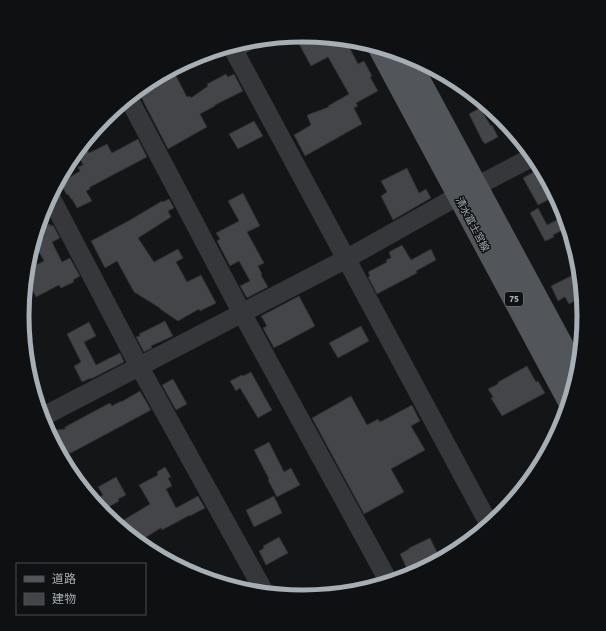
<svg xmlns="http://www.w3.org/2000/svg" width="606" height="631" font-family="Signika,'Noto Sans JP',sans-serif">
<rect width="100%" height="100%" fill="#141516"/>
<path fill="#434549" stroke="#2e2f32" d="M 311,36 L 313,40 L 319,36 L 321,40 L 325,37 L 345,39 L 358,64 L 364,61 L 372,76 L 370,77 L 378,91 L 356,103 L 358,106 L 354,108 L 362,124 L 305,156 L 294,135 L 311,125 L 307,115 L 329,107 L 328,106 L 349,94 L 328,57 L 311,66 L 298,42 L 306,37 L 307,38 Z
M 172,68 L 187,97 L 190,96 L 191,98 L 208,86 L 207,84 L 226,74 L 228,77 L 234,74 L 243,91 L 215,105 L 215,106 L 200,114 L 207,127 L 168,149 L 141,97 L 144,95 L 143,92 L 149,89 L 145,83 Z
M 480,108 L 491,126 L 492,125 L 498,137 L 485,144 L 484,142 L 483,142 L 469,114 Z
M 254,121 L 263,136 L 238,149 L 229,134 Z
M 138,139 L 147,157 L 90,187 L 90,189 L 86,191 L 92,201 L 77,208 L 72,199 L 71,199 L 68,194 L 67,195 L 60,183 L 80,171 L 78,167 L 83,165 L 78,154 L 87,149 L 89,153 L 107,144 L 112,153 Z
M 407,168 L 419,193 L 426,189 L 431,198 L 393,220 L 381,196 L 387,192 L 381,181 Z
M 541,168 L 556,196 L 538,205 L 523,178 Z
M 243,193 L 260,226 L 247,232 L 264,263 L 258,266 L 262,274 L 261,275 L 268,287 L 247,298 L 240,286 L 250,281 L 239,261 L 230,266 L 217,241 L 220,239 L 216,233 L 239,221 L 228,201 Z
M 169,199 L 174,208 L 168,211 L 171,217 L 138,238 L 154,262 L 178,249 L 183,258 L 176,262 L 187,282 L 201,275 L 216,303 L 200,311 L 199,309 L 178,321 L 160,309 L 160,308 L 134,292 L 117,261 L 105,268 L 91,241 L 130,220 L 162,201 L 163,202 Z
M 538,208 L 547,225 L 559,219 L 564,229 L 553,235 L 554,237 L 545,241 L 530,213 Z
M 50,224 L 51,226 L 53,225 L 60,238 L 52,242 L 62,262 L 70,258 L 80,276 L 73,280 L 74,282 L 61,288 L 59,285 L 36,297 L 26,277 L 26,270 L 44,261 L 33,241 L 36,231 Z
M 402,245 L 411,260 L 431,249 L 436,260 L 416,271 L 417,273 L 377,294 L 368,277 L 370,276 L 368,272 L 387,262 L 386,260 L 391,258 L 389,252 Z
M 575,274 L 581,287 L 581,289 L 575,292 L 579,299 L 569,304 L 565,297 L 558,301 L 551,286 Z
M 299,296 L 315,326 L 278,346 L 277,346 L 274,348 L 263,328 L 267,326 L 261,316 Z
M 165,321 L 173,336 L 151,346 L 152,348 L 144,352 L 136,337 L 140,336 L 139,334 Z
M 89,322 L 96,336 L 84,342 L 96,365 L 120,353 L 124,362 L 91,379 L 91,378 L 82,382 L 74,366 L 81,362 L 67,334 Z
M 361,326 L 369,341 L 338,358 L 329,343 Z
M 527,366 L 536,382 L 538,381 L 545,393 L 502,416 L 491,398 L 493,397 L 488,389 L 498,384 L 498,382 Z
M 251,372 L 272,410 L 258,418 L 240,388 L 236,391 L 230,381 L 242,375 L 243,376 Z
M 173,379 L 187,404 L 176,410 L 162,385 Z
M 140,391 L 151,410 L 71,453 L 60,454 L 47,431 L 65,429 L 65,427 L 104,406 L 110,403 L 112,406 L 121,401 L 121,402 Z
M 351,396 L 367,425 L 378,419 L 380,422 L 412,405 L 420,421 L 411,426 L 425,450 L 391,469 L 404,492 L 364,514 L 312,418 Z
M 269,442 L 284,472 L 291,468 L 300,485 L 277,497 L 268,480 L 269,479 L 254,450 Z
M 165,467 L 171,477 L 168,478 L 172,486 L 166,489 L 176,508 L 198,496 L 205,508 L 190,516 L 190,515 L 162,530 L 161,528 L 138,542 L 131,536 L 122,521 L 150,504 L 139,485 L 158,475 L 157,472 Z
M 116,477 L 126,495 L 118,499 L 119,501 L 102,511 L 93,500 L 103,495 L 98,487 Z
M 274,496 L 282,513 L 254,527 L 246,510 Z
M 279,537 L 288,553 L 266,565 L 259,551 L 264,548 L 263,546 Z
M 430,538 L 440,558 L 409,573 L 400,554 L 409,549 L 409,548 Z"/>
<g fill="none" stroke-linecap="round" stroke-linejoin="round">
<path stroke="#35373b" stroke-width="19" d="M 231,45 L 489,524
M 233,49 L 250,40
M 128,97 L 242,313 L 389,582
M 477,186 L 534,156
M 50,196 L 139,366 L 265,593
M 42,417 L 346,259 L 458,196"/>
<path stroke="#52555a" stroke-width="22" d="M 378,46 L 569,402
M 406,55 L 578,374"/>
</g>
<g text-anchor="middle" stroke-width="3" stroke-linejoin="round" paint-order="stroke">
<rect fill="#0f1011" stroke="#797f84" stroke-width="1" x="505" y="292" width="18" height="14" rx="3"/>
<g font-size="9" font-weight="bold" fill="#a6aeb6">
<text x="514" y="302">75</text>
</g>
<g font-size="10" fill="#a6aeb6" stroke="#0f1011">
<text transform="translate(473 224) rotate(62)" y="4">清水富士宮線</text>
</g>
</g>
<path d="M0 0H606V631H0ZM29 316a274 274 0 1 1 548 0a274 274 0 1 1-548 0Z" fill="#0f1011" fill-rule="evenodd"/>
<path fill="none" stroke="#a6aeb6" stroke-width="5" d="M29 316a274 274 0 1 1 548 0a274 274 0 1 1-548 0Z"/>
<rect x="16" y="563" width="130" height="52" fill="#0f1011" stroke="#4b4f53"/>
<rect x="24" y="576" width="20" height="6" fill="#52555a" stroke="#4b4f53"/>
<text x="52" y="583" font-size="12" fill="#a6aeb6">道路</text>
<rect x="24" y="593" width="20" height="12" fill="#434549" stroke="#4b4f53"/>
<text x="52" y="603" font-size="12" fill="#a6aeb6">建物</text>
</svg>
